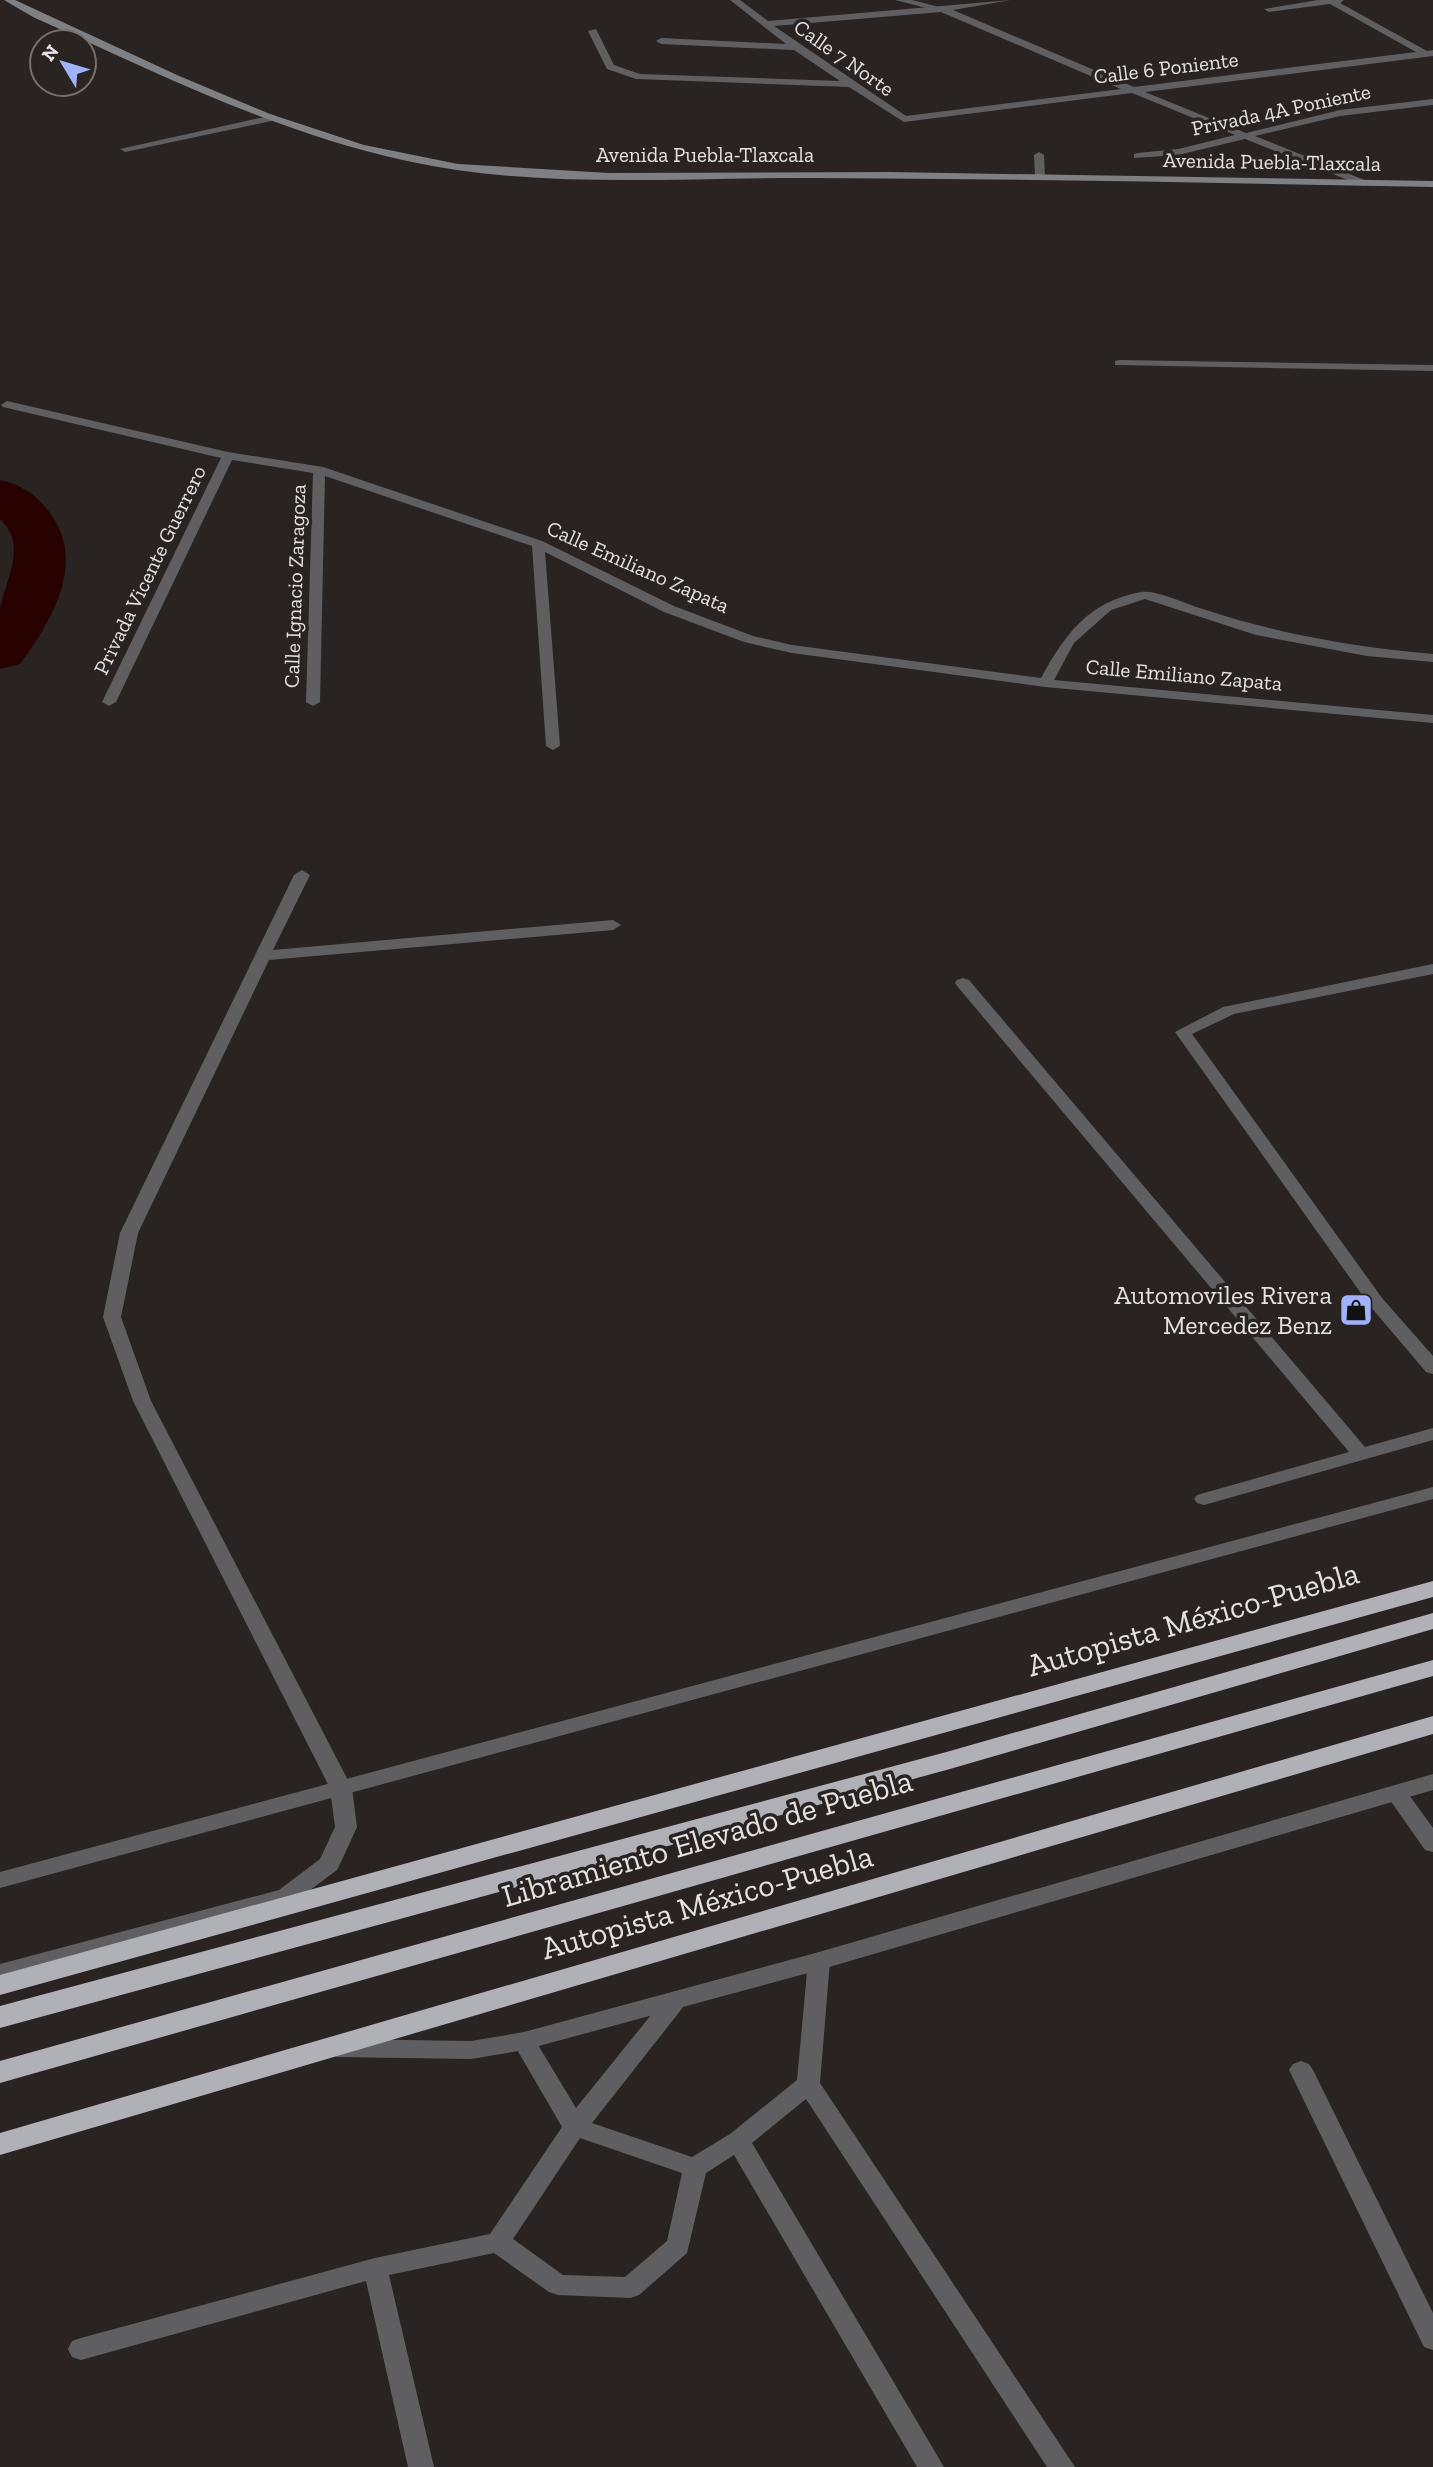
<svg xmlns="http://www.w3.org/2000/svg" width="1433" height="2467" font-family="'Zilla Slab',serif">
<rect width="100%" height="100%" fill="#292322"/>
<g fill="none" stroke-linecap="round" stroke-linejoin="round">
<path fill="#280200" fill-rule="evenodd" d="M 0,480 C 23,485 38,496 52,516 C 86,565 50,623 20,664 L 0,669 C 0,649 0,626 0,608 C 6,579 28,545 0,519 Z"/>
<path fill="#5f5f62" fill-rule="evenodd" d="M 895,0 L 912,0 L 947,9 L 942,12 Z
M 273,115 L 276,116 L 276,120 L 125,152 L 120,149 Z
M 1119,360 L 1433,365 L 1433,371 L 1115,365 L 1115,361 Z
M 302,870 L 310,875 L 273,950 L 613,920 L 621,925 L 613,930 L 269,960 L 138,1233 L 121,1317 L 151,1401 L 352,1788 L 357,1827 L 340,1864 L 337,1870 L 294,1902 L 0,1982 L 0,1964 L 279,1890 L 320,1859 L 335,1827 L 330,1788 L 133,1401 L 103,1317 L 120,1233 L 294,875 Z
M 1433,964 L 1433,974 L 1234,1014 L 1192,1034 L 1382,1298 L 1433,1356 L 1433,1374 L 1426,1372 L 1370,1306 L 1175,1032 L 1223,1007 Z
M 963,978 L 969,980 L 1365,1447 L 1433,1428 L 1433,1440 L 1204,1505 L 1197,1503 L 1194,1499 L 1197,1495 L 1349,1452 L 957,986 L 955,983 L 957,980 Z
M 1396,1785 L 1404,1788 L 1433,1828 L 1433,1852 L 1425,1850 L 1385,1793 L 1388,1788 Z
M 819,1952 L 827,1955 L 830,1961 L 820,2083 L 1075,2467 L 1047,2467 L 806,2099 L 752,2143 L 944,2467 L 917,2467 L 734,2155 L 706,2173 L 687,2253 L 639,2295 L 630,2298 L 558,2295 L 549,2292 L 494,2253 L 389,2275 L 434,2467 L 408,2467 L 366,2281 L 81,2360 L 72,2357 L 68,2349 L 72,2341 L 81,2338 L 375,2258 L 490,2234 L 562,2127 L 512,2041 L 516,2035 L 524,2032 L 532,2035 L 576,2108 L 668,1994 L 676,1991 L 684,1994 L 687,2000 L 684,2006 L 592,2123 L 692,2157 L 730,2134 L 797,2080 L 808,1961 L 811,1955 ZM 580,2138 L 682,2173 L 667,2241 L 625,2277 L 563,2275 L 513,2239 Z"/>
<path fill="#5f5f62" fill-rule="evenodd" d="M 730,0 L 740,0 L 768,21 L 1011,0 L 953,10 L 1134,87 L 1416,52 L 1330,4 L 1269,12 L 1264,9 L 1318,0 L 1344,0 L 1340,3 L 1427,51 L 1433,50 L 1433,56 L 1145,92 L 1246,133 L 1340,110 L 1433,99 L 1433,105 L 1340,116 L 1255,136 L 1367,181 L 1368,183 L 1363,186 L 1245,139 L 1178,155 L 1134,158 L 1134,154 L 1138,153 L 1178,149 L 1235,135 L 1132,93 L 904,122 L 849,87 L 636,79 L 607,69 L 588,31 L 596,29 L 614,65 L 640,74 L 840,81 L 794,50 L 661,44 L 656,41 L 661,38 L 786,44 ZM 941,12 L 1121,89 L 906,116 L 774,26 Z
M 1039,152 L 1044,155 L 1045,177 L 1040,180 L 1035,177 L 1034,155 Z
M 7,401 L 228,452 L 323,467 L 542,541 L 674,606 L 753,636 L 792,645 L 1041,678 C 1066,633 1088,602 1141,592 C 1155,589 1189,605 1203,609 C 1278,634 1354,647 1433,654 L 1433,662 L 1367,656 L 1256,635 L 1145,599 L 1111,610 L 1074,643 L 1054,680 L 1433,715 L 1433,723 L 1045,687 L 792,653 L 744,642 L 664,612 L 545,552 L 560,746 L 553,750 L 546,746 L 532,546 L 325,476 L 320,702 L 313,706 L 306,702 L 313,473 L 232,460 L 116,702 L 109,706 L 102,702 L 221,458 L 3,407 L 1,405 Z
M 1433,1487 L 1433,1499 L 0,1888 L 0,1872 Z
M 1301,2061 L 1309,2064 L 1313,2070 L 1433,2313 L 1433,2350 L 1424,2347 L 1289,2070 L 1293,2064 Z"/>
<path fill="#5f5f62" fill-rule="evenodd" d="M 1433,1774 L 1433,1790 L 819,1970 L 524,2050 L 471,2059 L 337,2057 L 329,2054 L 325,2048 L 329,2042 L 337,2039 L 471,2041 L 524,2032 L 819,1952 Z"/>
<path fill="#7f8084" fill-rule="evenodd" d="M 4,0 L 15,0 L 177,75 L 270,114 L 364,145 L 458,164 L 609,173 L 888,172 L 1433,181 L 1433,187 C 1227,183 1021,179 815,178 C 680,177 541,190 407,161 C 276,133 155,72 33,17 Z"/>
<path fill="#afb1b7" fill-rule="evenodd" d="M 1433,1581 L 1433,1597 L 0,1995 L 0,1975 Z
M 1433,1613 L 1433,1629 L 950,1769 L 0,2028 L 0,2006 L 950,1751 Z
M 1433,1660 L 1433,1676 L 0,2083 L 0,2061 Z
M 1433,1716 L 1433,1734 L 0,2155 L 0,2133 Z"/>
</g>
<defs>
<symbol id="shop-square" viewBox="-11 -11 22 22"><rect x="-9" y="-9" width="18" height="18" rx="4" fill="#9fb3fd" stroke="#292322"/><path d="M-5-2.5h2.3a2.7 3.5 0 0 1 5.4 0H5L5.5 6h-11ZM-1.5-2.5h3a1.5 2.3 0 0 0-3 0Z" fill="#111"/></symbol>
</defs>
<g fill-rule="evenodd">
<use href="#shop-square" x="1337" y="1291" width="38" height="38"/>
</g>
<g text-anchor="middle" stroke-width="7" stroke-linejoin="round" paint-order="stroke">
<g font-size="21" fill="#e6e2e1" stroke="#292322">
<text transform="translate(844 58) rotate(35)" y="7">Calle 7 Norte</text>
<text transform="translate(1166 68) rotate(-7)" y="7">Calle 6 Poniente</text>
<text transform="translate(1281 110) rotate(-12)" y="7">Privada 4A Poniente</text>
<text x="705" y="162">Avenida Puebla-Tlaxcala</text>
<text transform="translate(1272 162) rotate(1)" y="7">Avenida Puebla-Tlaxcala</text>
<text transform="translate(638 567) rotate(24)" y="7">Calle Emiliano Zapata</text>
<text transform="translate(150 570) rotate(-64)" y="7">Privada Vicente Guerrero</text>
<text transform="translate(295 586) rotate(-88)" y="7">Calle Ignacio Zaragoza</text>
<text transform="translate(1184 675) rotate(5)" y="7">Calle Emiliano Zapata</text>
</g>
<g font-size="26" fill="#e6e2e1" stroke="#292322" text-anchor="end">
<text x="1332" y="1304">Automoviles Rivera<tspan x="1332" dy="30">Mercedez Benz</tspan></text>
</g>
<g font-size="32" fill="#e6e2e1" stroke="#292322">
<text transform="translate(1193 1619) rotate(-16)" y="11">Autopista México-Puebla</text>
<text transform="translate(707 1838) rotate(-16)" y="11">Libramiento Elevado de Puebla</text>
<text transform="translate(707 1902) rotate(-16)" y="11">Autopista México-Puebla</text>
</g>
</g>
<g transform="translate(63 63) rotate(308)"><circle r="33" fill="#292322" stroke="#756f6e" stroke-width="2"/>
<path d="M0-5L12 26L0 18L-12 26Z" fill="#9fb3fd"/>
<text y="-10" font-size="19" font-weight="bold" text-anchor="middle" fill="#e6e2e1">N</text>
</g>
</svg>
